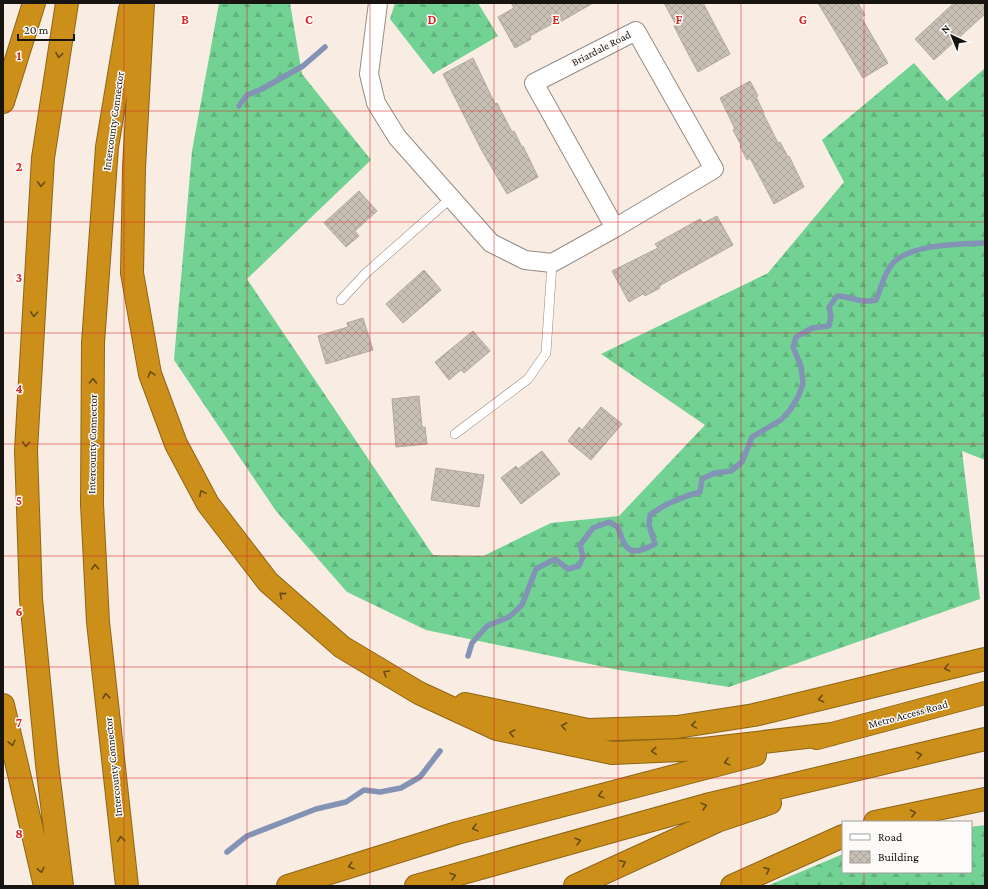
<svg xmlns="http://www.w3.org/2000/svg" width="988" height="889" font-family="'Crimson Pro',serif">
<defs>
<pattern id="forest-firs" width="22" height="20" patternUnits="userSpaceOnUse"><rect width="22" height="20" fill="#72d293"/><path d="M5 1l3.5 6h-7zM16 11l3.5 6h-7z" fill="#62b37e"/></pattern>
<pattern id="building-cross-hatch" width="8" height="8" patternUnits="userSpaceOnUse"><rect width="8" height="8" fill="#c8c0b5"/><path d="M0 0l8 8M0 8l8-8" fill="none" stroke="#aba49b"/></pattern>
</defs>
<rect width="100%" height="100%" fill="#f8ece3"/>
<path fill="url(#forest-firs)" d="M 219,3 L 290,3 L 302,74 L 371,160 L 247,279 L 433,555 L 483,556 L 551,523 L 619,516 L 705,425 L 601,354 L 768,273 L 844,182 L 822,140 L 914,63 L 947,101 L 985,68 L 985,460 L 962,451 L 980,599 L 729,687 L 619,670 L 426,630 L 347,592 L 276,511 L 174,360 L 192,151 Z
M 395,3 L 478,3 L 498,36 L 433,74 L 390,19 Z
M 985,825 L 985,886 L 767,886 L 843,854 L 843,872 L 971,872 L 971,827 Z"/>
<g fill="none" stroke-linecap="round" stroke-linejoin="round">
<path stroke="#8393b6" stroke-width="5.5" d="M 239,106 L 247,95 L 260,90 L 303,66 L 325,47
M 468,656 L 472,643 L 487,626 L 509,617 L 522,605 L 536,569 L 555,559 L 568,569 L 579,566 L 583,557 L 580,545 L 593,528 L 609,522 L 618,527 C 625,552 631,557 655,544 L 649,525 L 650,515 C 666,503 681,497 700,492 L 702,479 L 715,473 L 731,471 L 742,462 L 752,437 L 781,420 L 790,410 L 798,397 L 803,384 L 801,366 L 793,347 L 796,337 L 812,328 L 829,326 L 831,316 L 829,307 L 837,296 C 852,296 859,304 876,300 C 881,288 884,273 893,263 C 911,244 959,244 985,243
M 227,852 L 247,836 L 316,809 L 346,802 L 364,790 L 380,792 L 401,788 L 420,777 L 440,751"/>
</g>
<path fill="url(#building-cross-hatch)" stroke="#b1a89e" d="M 511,3 L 593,3 L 560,22 L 559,20 L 530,36 L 531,39 L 515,48 L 498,17 L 514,8 Z
M 664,3 L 703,3 L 730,54 L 698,72 L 682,42 L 674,26 L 676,25 Z
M 818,3 L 858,3 L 865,15 L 861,17 L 888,63 L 863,78 Z
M 954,3 L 985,3 L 985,14 L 934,60 L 915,39 Z
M 473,58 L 495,104 L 497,103 L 512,132 L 514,131 L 522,147 L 523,146 L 538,177 L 507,194 L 481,149 L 443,74 Z
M 750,81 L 758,96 L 756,97 L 764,113 L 763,113 L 778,143 L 780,142 L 788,157 L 789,156 L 804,187 L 774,204 L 750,158 L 747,160 L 740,146 L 741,145 L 733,130 L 735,129 L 720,98 Z
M 359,191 L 377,211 L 355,231 L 359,236 L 346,247 L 324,223 Z
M 717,216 L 733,245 L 659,286 L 660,288 L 645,296 L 643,294 L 629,302 L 612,271 L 658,248 L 655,244 L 700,219 L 703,223 Z
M 424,270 L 441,290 L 403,323 L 386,304 Z
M 363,318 L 373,350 L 326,364 L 318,336 L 348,327 L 347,323 Z
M 473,331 L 490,351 L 464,373 L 461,370 L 449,380 L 435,362 Z
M 419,396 L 422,427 L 425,427 L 427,444 L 396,447 L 392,399 Z
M 601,407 L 622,424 L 591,460 L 568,441 L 579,427 L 582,430 Z
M 542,451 L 560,474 L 521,504 L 501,478 L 516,466 L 518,469 Z
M 436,468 L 484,475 L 479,507 L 431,500 Z"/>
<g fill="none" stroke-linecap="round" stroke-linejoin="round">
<defs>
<path id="service" d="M 341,300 L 366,273 L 451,198
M 455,434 L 528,379 L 546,353 L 552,263"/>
<path id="minor" d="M 378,3 L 369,74 L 376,103 L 397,137 L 491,243 L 525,260 L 552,263 L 615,228 L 714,169 L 636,31 L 534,83 L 615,228"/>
<path id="motorway" d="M 143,3 L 134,168 L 132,273 L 150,374 L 176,444 L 208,504 L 268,582 L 342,647 L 419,693 L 497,729 L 612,753 L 704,749 L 832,734
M 3,102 L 34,3
M 465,704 L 588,730 L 677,727 L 754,715 L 985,659
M 3,705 L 45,886
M 817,738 L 985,693
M 875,822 L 985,799
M 62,886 L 47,764 L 31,599 L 26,450 L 43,158 L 67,3
M 127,886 L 98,622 L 92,504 L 93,343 L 107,147 L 130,9
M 288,886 L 457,833 L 755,755
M 416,886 L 706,805 L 985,739
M 575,886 L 717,821 L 770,803
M 732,886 L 843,836"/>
</defs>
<use href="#service" stroke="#968b84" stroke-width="10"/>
<use href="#minor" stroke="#968b84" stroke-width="20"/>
<use href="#motorway" stroke="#8d6517" stroke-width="24"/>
<use href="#service" stroke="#fff" stroke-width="9"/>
<use href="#minor" stroke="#fff" stroke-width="18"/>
<use href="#motorway" stroke="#cc901a" stroke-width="22"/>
</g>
<defs><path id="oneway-chevron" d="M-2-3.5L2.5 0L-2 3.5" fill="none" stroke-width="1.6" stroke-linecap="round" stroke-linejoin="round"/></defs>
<g stroke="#694c15">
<use href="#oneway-chevron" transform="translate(59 55) rotate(99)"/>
<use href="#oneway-chevron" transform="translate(41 184) rotate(93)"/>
<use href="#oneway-chevron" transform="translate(34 314) rotate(93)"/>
<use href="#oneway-chevron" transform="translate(151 374) rotate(-106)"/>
<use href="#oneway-chevron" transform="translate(93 381) rotate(-89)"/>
<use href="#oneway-chevron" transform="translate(26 444) rotate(93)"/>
<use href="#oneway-chevron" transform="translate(202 493) rotate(-118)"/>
<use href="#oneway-chevron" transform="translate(95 567) rotate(-93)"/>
<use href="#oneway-chevron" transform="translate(282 595) rotate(-139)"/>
<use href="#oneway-chevron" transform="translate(947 668) rotate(166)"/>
<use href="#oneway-chevron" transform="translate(386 673) rotate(-149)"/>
<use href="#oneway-chevron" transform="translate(106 696) rotate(-96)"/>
<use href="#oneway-chevron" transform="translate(821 699) rotate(167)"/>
<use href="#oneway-chevron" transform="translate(694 725) rotate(171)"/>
<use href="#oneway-chevron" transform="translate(564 726) rotate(-169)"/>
<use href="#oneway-chevron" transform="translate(512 733) rotate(-169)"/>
<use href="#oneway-chevron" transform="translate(12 743) rotate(77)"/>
<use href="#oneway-chevron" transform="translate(654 751) rotate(178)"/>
<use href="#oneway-chevron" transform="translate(919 755) rotate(-14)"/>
<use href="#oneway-chevron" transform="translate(727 762) rotate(165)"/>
<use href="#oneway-chevron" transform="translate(601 795) rotate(165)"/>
<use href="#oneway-chevron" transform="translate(704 806) rotate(-15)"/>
<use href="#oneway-chevron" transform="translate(913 813) rotate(-12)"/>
<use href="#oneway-chevron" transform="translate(475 828) rotate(165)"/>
<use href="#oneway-chevron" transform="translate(121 839) rotate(-96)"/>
<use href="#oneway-chevron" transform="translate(578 841) rotate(-16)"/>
<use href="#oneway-chevron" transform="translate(623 863) rotate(-24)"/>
<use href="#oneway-chevron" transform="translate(351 866) rotate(163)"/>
<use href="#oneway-chevron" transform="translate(41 870) rotate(77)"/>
<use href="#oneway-chevron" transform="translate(767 870) rotate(-24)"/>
<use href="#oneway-chevron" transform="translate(453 876) rotate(-16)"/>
</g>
<path fill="none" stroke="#d62828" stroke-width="1" stroke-opacity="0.55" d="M 124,3 L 124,886M 247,3 L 247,886M 370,3 L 370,886M 494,3 L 494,886M 618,3 L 618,886M 741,3 L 741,886M 864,3 L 864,822M 3,111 L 985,111M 3,222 L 985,222M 3,333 L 985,333M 3,444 L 985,444M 3,556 L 985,556M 3,667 L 985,667M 3,778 L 985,778M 864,872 L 864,886"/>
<g text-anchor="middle" stroke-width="3" stroke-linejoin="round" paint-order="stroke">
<g font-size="11" fill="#181411" stroke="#fdfbf9">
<text transform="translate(601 48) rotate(-27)" y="4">Briardale Road</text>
<text transform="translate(113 121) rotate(-82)" y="4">Intercounty Connector</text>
<text transform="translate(92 444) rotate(-89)" y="4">Intercounty Connector</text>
<text transform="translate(908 714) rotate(-15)" y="4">Metro Access Road</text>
<text transform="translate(113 767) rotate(-96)" y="4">Intercounty Connector</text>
</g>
</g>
<g font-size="13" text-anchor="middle" font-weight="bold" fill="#d62828" stroke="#fdfbf9" stroke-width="3" stroke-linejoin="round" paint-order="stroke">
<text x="185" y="24">B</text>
<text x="309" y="24">C</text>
<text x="432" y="24">D</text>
<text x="556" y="24">E</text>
<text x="679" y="24">F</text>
<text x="803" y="24">G</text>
<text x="19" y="60">1</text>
<text x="19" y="171">2</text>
<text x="19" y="282">3</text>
<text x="19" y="393">4</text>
<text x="19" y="505">5</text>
<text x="19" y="616">6</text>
<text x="19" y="727">7</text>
<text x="19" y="838">8</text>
</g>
<rect width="988" height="889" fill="none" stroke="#181411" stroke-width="8"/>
<rect x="842" y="821" width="130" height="52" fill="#fdfbf9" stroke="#a19f9c"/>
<rect x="850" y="834" width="20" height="6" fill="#ffffff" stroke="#a19f9c"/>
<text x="878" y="841" font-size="12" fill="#181411">Road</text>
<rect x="850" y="851" width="20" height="12" fill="url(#building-cross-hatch)" stroke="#a19f9c"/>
<text x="878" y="861" font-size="12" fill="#181411">Building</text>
<g transform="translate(952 36) rotate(316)" stroke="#fdfbf9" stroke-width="3" paint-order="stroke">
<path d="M0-3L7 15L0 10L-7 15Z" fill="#181411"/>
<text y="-6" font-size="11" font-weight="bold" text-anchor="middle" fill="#181411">N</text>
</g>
<path d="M18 34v6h56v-6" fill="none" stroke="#181411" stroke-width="2"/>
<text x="24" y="34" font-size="12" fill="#181411" stroke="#fdfbf9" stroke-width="3" paint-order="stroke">20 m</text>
</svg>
